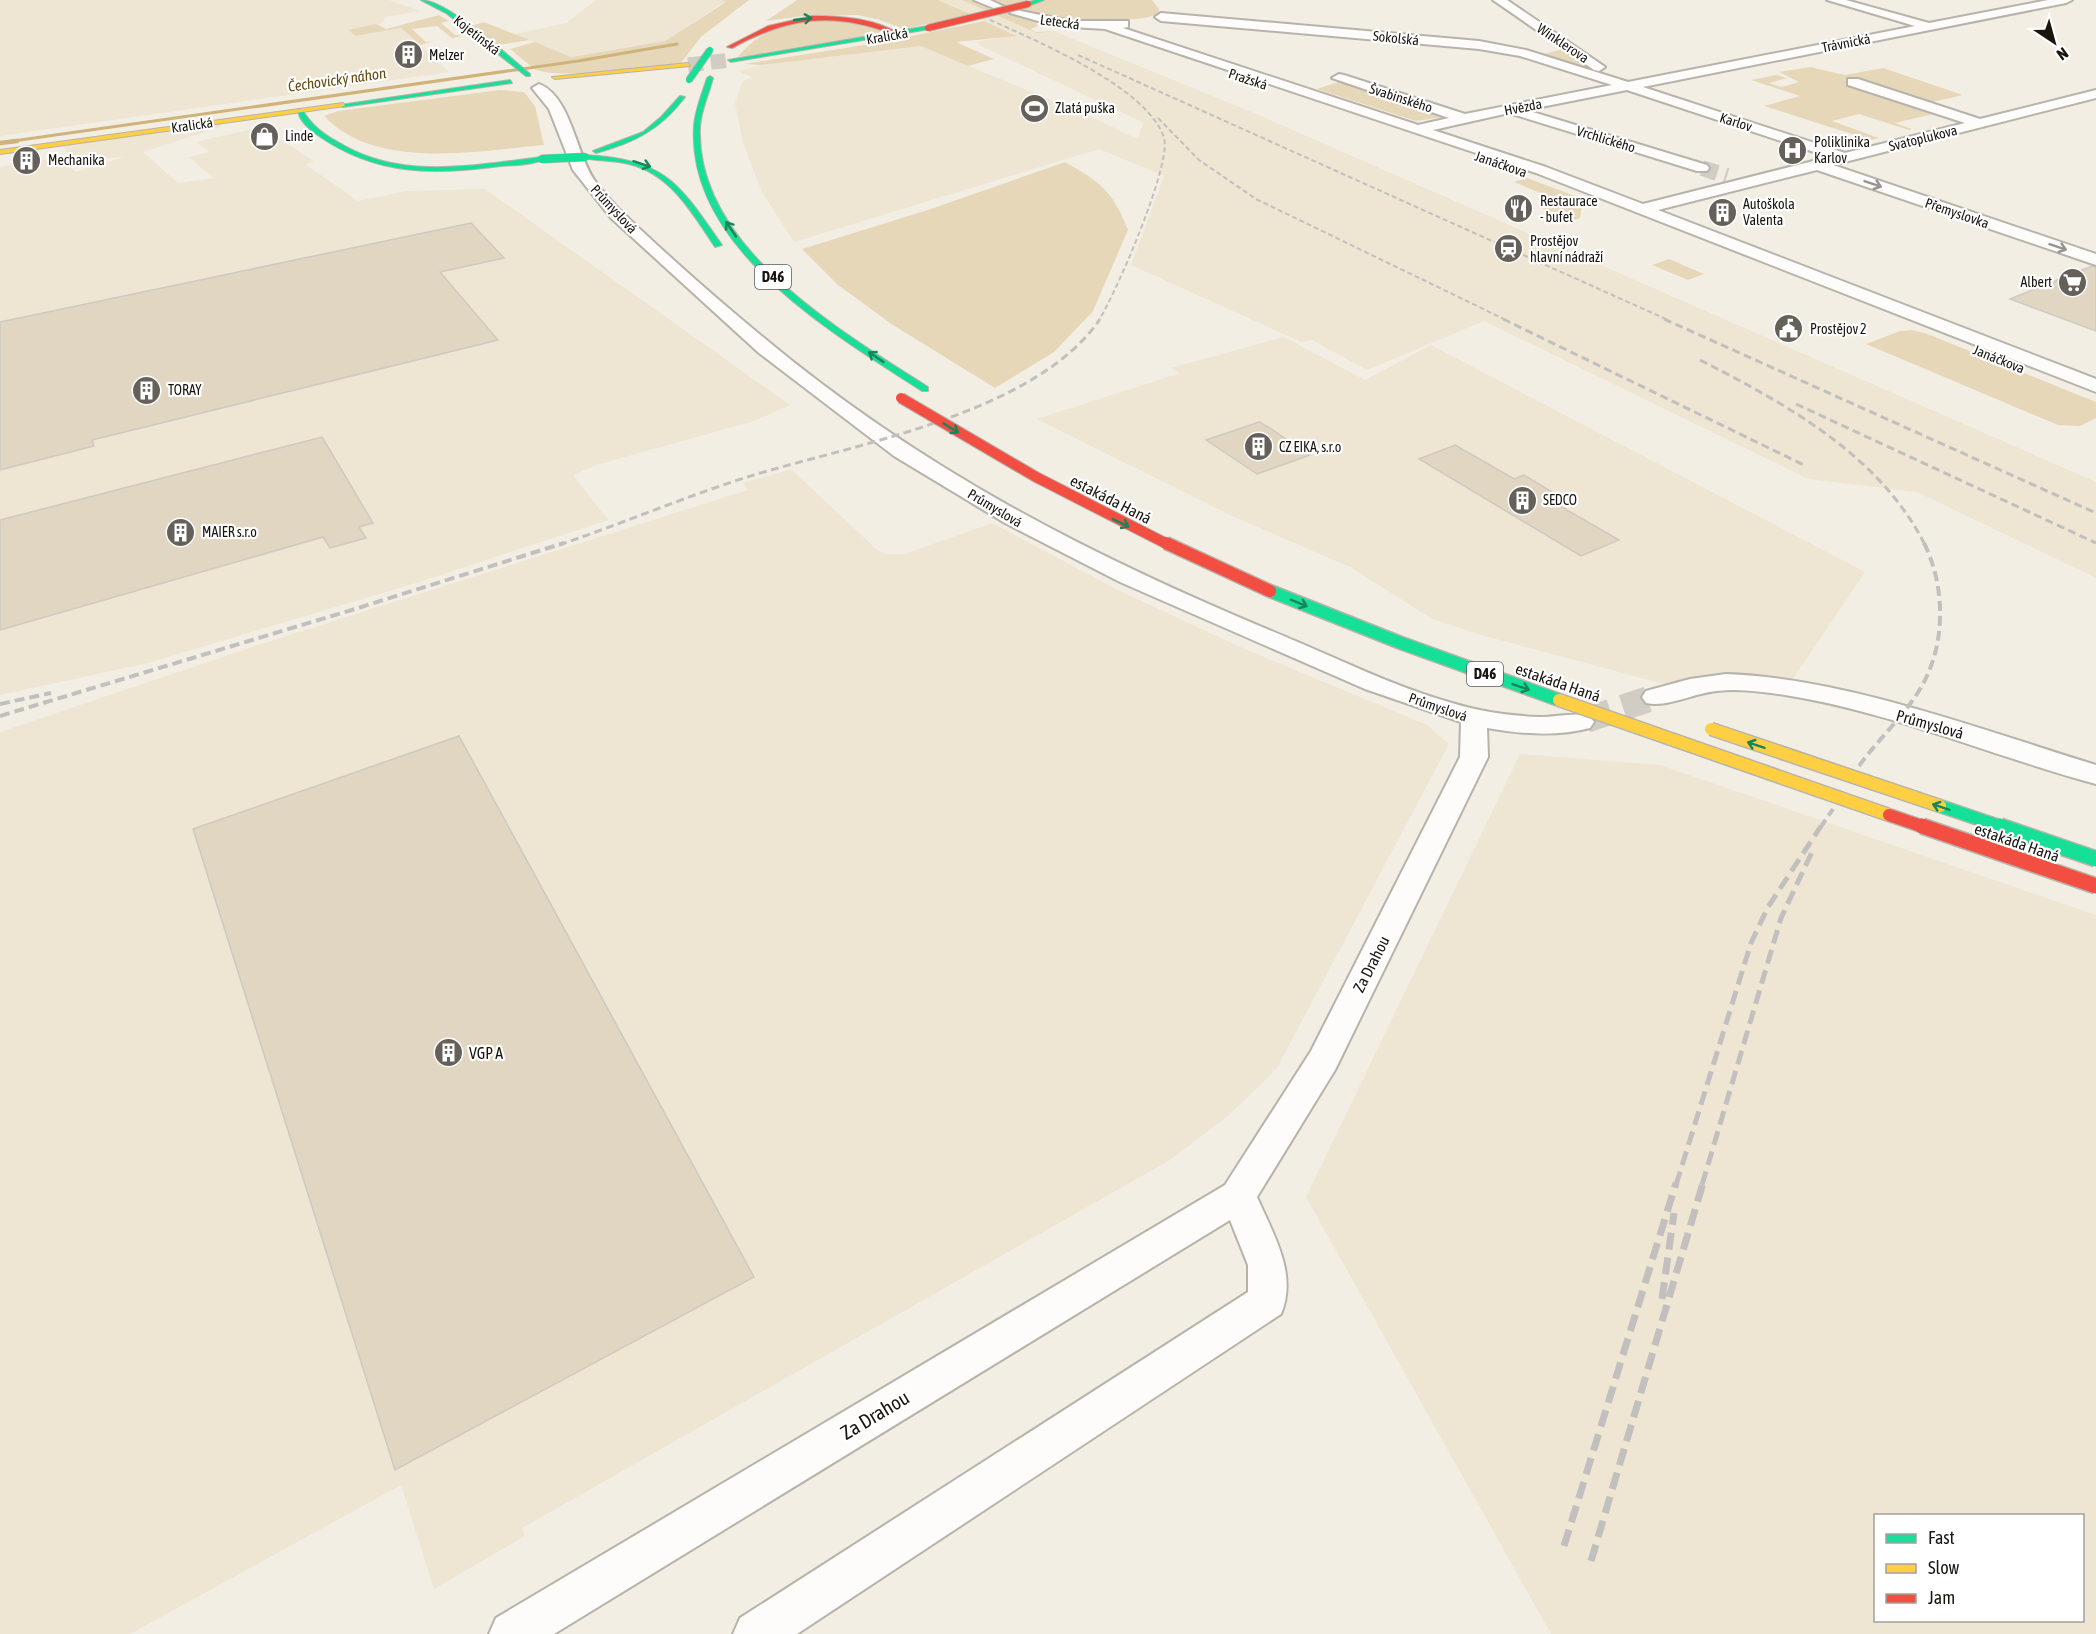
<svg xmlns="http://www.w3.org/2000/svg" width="2096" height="1634" font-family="'Asap Condensed',sans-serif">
<rect width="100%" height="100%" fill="#f3eee4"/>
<path fill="#eee5d3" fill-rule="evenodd" d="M 0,0 L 389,0 L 420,11 L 385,17 L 383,23 L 349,30 L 356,36 L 401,28 L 449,72 L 0,136 Z
M 596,0 L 721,0 L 727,2 L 719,5 L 665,41 L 571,57 L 515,34 L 566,23 Z
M 938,0 L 963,0 L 1037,33 L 1056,32 L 1254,113 L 2096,482 L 2096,578 L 1917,492 L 1808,479 L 1484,321 L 1367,370 L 1312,340 L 1301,342 L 1131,265 L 1164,176 L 1099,149 L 794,242 L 762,192 L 743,143 L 735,103 L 742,82 L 752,77 L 738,71 L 761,65 L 921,46 L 1092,117 L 1137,139 L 1144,123 L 981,46 L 976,42 L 1016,35 Z
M 220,124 L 221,127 L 143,152 L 178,183 L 214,178 L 188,157 L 210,152 L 196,142 L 261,127 L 315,162 L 305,164 L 358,201 L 406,191 L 485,189 L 790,405 L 754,421 L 596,465 L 573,475 L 608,520 L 416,583 L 148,663 L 0,695 L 0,167 L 56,158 L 76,172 L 124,157 L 73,161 L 63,146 Z
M 1284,337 L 1365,380 L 1431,345 L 1865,572 L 1791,682 L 1718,673 L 1664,684 L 1481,635 L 1432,619 L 1352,568 L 1232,516 L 1037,419 L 1180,373 L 1171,368 Z
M 791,469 L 876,549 L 885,554 L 905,554 L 992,523 L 1118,590 L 1238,646 L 1427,725 L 1449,744 L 1277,1068 L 1228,1116 L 1170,1160 L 522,1528 L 525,1536 L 434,1589 L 401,1485 L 130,1634 L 0,1634 L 0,732 L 261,644 L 748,490 L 743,483 Z
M 1520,754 L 1660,765 L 2096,915 L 2096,1634 L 1551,1634 L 1306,1197 ZM 1876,1516 L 2082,1516 L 2082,1620 L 1876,1620 Z"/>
<path fill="#e7d7b9" d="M 721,0 L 749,0 L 701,37 L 681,63 C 647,66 561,81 534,69 L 678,44 L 532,67 L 510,49 L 535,42 L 571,57 L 665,41 L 726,2 Z
M 797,0 L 938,0 L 972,15 L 903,29 L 880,20 L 858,15 L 803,16 L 766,21 Z
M 962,0 L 973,0 L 1035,21 L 1038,26 L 1030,29 L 1036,32 L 1063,31 L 1037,33 Z
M 990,0 L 1152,0 L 1159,9 L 1159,13 C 1148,19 1134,19 1122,20 C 1070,25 1039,18 990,0 Z
M 439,15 L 449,21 L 441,23 L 455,35 L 465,35 L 445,40 L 452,38 L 437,26 L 412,29 L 426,42 L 434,41 L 420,45 L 401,28 L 356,36 L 348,30 L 376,24 L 386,29 Z
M 828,20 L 853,22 L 880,30 L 880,34 L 738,57 C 761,27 792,23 828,20 Z
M 984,21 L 1017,36 L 956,42 L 994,59 L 968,66 L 921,46 L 761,65 L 744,64 L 883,42 Z
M 484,22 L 530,40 L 498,45 L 471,26 Z
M 1563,49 L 1565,50 L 1587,66 L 1580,66 L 1540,55 Z
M 1810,67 L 1845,75 L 1883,68 L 1963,95 L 1928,103 L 1858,80 L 1846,83 L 1937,113 L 1895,123 L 1912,129 L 1909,130 L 1859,114 L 1832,121 L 1879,138 L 1871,140 L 1764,106 L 1800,96 L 1751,80 L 1776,75 L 1787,78 L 1769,83 L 1782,87 L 1799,82 L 1779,72 Z
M 1342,81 L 1449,116 L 1416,121 L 1317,89 Z
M 500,90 L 524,92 L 535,106 L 544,145 C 478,151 375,171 324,116 L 338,111 Z
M 1065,162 C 1100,182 1113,191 1128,230 L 1093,311 L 1054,352 L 995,388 L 893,325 L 838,285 L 802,249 L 928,210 Z
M 1527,178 L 1583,199 L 1580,218 L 1572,221 L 1542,208 L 1562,202 L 1514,182 Z
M 1669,259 L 1704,274 L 1688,280 L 1652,265 Z
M 1911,330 L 1925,333 L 2096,402 L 2096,418 L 2080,426 L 2058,425 L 1866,344 L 1900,331 Z"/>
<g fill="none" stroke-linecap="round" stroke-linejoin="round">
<path stroke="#cfb37a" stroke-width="3" d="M 6,142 L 578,61 L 677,44"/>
<path stroke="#cfb37a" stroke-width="4.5" d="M 0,143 L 17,141"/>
</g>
<path fill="#e0d6c2" stroke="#cec9c1" stroke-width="1.5" d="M 471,223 L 504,258 L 440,272 L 498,340 L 92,440 L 94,446 L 0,470 L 0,322 Z
M 2092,266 L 2096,267 L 2096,331 L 2010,299 Z
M 1259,422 L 1268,427 L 1310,455 L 1257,474 L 1206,440 Z
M 322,437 L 373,523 L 359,527 L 366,538 L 330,548 L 323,537 L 0,630 L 0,520 Z
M 1455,445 L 1514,479 L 1524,475 L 1562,498 L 1553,502 L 1619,540 L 1581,556 L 1419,459 Z
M 459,736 L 754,1277 L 395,1470 L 193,829 Z"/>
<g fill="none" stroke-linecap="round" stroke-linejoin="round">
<path stroke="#d2cdc4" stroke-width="16" stroke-dasharray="16 8" stroke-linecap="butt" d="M 1702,168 L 1727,176"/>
<path stroke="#d2cdc4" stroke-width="26" stroke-dasharray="26 13" stroke-linecap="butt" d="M 1586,720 L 1655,697"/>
<path stroke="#d2cdc4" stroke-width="15" stroke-dasharray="15 8" stroke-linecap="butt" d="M 688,65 L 731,60"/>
<defs>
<path id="street" d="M 974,0 L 990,0 L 1007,8 L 1001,11 Z
M 1493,0 L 1507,0 L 1605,67 L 1599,71 L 1594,70 Z
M 1827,0 L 1846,0 L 1929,23 L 2048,0 L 2072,0 L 2066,3 L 1643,87 L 1845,153 L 1965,123 L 1848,85 L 1848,79 L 1858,79 L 1980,119 L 2096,90 L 2096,98 L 1833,165 L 2096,254 L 2096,265 L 1817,170 L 1658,210 L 2096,379 L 2096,392 L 1536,173 L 1105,29 L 1056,26 L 1010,13 L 1016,10 L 1070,21 L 1128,21 L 1128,27 L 1123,28 L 1418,125 L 1449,118 L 1332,78 L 1339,74 L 1344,75 L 1465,114 L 1612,85 L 1520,56 L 1479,49 L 1161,21 L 1155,17 L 1161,13 L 1479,41 L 1526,50 L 1628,82 L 1915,26 ZM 1627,90 L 1829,157 L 1643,204 L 1546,167 L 1433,130 L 1509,113 L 1697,171 L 1707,171 L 1709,168 L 1707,165 L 1526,110 Z
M 539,84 C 571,96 576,155 595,181 C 612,205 636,225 657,245 C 690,275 724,305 758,333 C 921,470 1090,556 1286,637 C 1341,660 1395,687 1452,703 C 1481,712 1510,716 1540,717 C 1557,717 1574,712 1590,716 L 1594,722 L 1590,728 C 1557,737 1521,734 1487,728 L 1488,757 L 1335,1070 L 1257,1197 C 1273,1234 1298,1274 1281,1314 L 797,1634 L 733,1634 L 740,1618 L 1248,1292 L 1248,1265 L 1230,1220 L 554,1634 L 489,1634 L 496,1618 L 1225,1185 L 1311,1051 L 1460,757 L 1461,722 L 1365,689 L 1120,582 L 1005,523 L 894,456 L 759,353 L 611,218 L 573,170 L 549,109 L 532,88 Z
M 1726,674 C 1845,678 1982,730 2096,765 L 2096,784 C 1992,756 1892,712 1785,695 C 1763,692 1739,688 1717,691 C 1694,693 1667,708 1646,703 L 1642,697 L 1646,691 L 1690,679 Z"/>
<path id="fast" d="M 421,0 C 447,0 508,56 530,74 L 530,76 L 526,76 L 446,13 Z
M 1035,0 L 1044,0 L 1028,6 L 1025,4 Z
M 928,26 L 930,29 L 731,62 L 728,60 Z
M 710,76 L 713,78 C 709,94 701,110 700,127 C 695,247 841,331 928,387 L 928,391 L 922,391 C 834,334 686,248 694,126 C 695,110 702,94 707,78 Z
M 510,80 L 512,83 L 343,107 L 340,105 Z
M 680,96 L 685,97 C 661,129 634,143 596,153 L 593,151 L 643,132 L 661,117 Z
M 298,109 L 302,109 C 311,126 326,136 343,145 C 404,180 475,165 542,157 L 545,159 C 534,165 514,165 501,166 C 434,175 377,176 319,136 C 310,130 298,120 298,109 Z
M 585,155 C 666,160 678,182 722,245 L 715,247 C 693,214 671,174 629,164 C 614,160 598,161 583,158 Z"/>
<path id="slow" d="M 688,63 L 690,66 L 555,79 L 552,77 Z
M 343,103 L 345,106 L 0,154 L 0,150 Z"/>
<path id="jam" d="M 812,16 C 841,16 874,18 900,34 L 895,35 C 834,11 789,17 732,48 L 727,47 L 768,26 Z"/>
</defs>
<use href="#street" stroke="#b6b3ab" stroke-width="4"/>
<use href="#fast" stroke="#b6b3ab" stroke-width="2"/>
<use href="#slow" stroke="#b6b3ab" stroke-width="2"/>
<use href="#jam" stroke="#b6b3ab" stroke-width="2"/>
<use href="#street" fill="#fdfcfb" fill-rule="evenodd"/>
<use href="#fast" fill="#16e098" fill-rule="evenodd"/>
<use href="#slow" fill="#ffcf43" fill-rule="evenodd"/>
<use href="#jam" fill="#f24e42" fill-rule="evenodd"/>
<path stroke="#c2c0be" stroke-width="2" stroke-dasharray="5 3" stroke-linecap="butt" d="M 990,20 C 1035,40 1149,88 1164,138 C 1172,164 1116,293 1099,320
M 1078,55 L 1668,320
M 1158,118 L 1199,160 L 1256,199 L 1506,320"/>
<path stroke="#c2c0be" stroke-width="3" stroke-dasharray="8 4.5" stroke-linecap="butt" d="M 1503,319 L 1806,466
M 1664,319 L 2096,513
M 1700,360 C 1786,404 1880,455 1925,545
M 1796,404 L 2096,543
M 559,545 C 621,524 682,498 744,478 C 849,445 1035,415 1100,319"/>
<path stroke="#c2c0be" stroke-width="4" stroke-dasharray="10 5" stroke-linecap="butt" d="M 0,704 L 51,693
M 0,716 L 355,609 L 564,543
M 1859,766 C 1877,741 1900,720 1917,694 C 1946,650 1947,590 1924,543
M 1820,828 L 1833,809"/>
<path stroke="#c2c0be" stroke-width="5" stroke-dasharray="14 7" stroke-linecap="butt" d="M 1676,1185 L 1751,943 L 1768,907 L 1821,826
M 1702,1185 L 1781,918 L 1812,852"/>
<path stroke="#c2c0be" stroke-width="7" stroke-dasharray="17 8" stroke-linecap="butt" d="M 1662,1299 L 1674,1213
M 1564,1546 L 1676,1183
M 1591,1561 L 1703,1183"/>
<defs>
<path id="fast-bridge-far3" d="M 689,80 L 710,50"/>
<path id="fast-bridge-far2" d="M 542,159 L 585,157"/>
<path id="fast-bridge-far1" d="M 1270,591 L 1401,643 L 1559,700
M 1940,806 L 2005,828"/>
<path id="fast-bridge" d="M 2000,826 L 2096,859"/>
<path id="slow-bridge" d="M 1559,700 L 1889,815
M 1711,729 L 1940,806"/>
<path id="jam-bridge-far3" d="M 928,28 L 1028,4"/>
<path id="jam-bridge-far2" d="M 901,398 L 1036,477 L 1169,545"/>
<path id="jam-bridge-far1" d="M 1166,543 L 1270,591
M 1889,815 L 1927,828"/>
<path id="jam-bridge" d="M 1922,826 L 2096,886"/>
</defs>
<use href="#fast-bridge-far3" stroke="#b6b3ab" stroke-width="8" stroke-linecap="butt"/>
<use href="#fast-bridge-far2" stroke="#b6b3ab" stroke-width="9" stroke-linecap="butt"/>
<use href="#fast-bridge-far1" stroke="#b6b3ab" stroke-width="15" stroke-linecap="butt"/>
<use href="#fast-bridge" stroke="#b6b3ab" stroke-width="18" stroke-linecap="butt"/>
<use href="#slow-bridge" stroke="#b6b3ab" stroke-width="15" stroke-linecap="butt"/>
<use href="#jam-bridge-far3" stroke="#b6b3ab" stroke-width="8" stroke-linecap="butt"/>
<use href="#jam-bridge-far2" stroke="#b6b3ab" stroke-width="12" stroke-linecap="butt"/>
<use href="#jam-bridge-far1" stroke="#b6b3ab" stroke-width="15" stroke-linecap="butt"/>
<use href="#jam-bridge" stroke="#b6b3ab" stroke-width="18" stroke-linecap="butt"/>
<use href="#fast-bridge-far3" stroke="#16e098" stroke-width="6"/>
<use href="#fast-bridge-far2" stroke="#16e098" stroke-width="8"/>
<use href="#fast-bridge-far1" stroke="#16e098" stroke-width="12"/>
<use href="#fast-bridge" stroke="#16e098" stroke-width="15"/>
<use href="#slow-bridge" stroke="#ffcf43" stroke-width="12"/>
<use href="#jam-bridge-far3" stroke="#f24e42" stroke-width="6"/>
<use href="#jam-bridge-far2" stroke="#f24e42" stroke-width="10"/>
<use href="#jam-bridge-far1" stroke="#f24e42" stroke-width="12"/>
<use href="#jam-bridge" stroke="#f24e42" stroke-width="15"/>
</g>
<defs><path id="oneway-shaft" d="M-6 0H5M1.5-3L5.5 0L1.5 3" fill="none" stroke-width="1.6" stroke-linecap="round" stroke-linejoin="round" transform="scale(1.5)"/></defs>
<g stroke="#17855a">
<use href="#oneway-shaft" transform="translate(803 19) rotate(-6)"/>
<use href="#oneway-shaft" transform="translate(642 164) rotate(18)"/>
<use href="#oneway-shaft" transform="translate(731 229) rotate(-124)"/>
<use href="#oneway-shaft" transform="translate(876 357) rotate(-146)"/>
<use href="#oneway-shaft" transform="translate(951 428) rotate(32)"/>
<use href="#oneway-shaft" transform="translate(1121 523) rotate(26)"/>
<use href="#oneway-shaft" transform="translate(1299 603) rotate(22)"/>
<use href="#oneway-shaft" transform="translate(1521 687) rotate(19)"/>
<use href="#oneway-shaft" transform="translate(1756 745) rotate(-161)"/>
<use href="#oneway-shaft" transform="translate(1941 807) rotate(-161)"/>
</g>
<g stroke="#969491">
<use href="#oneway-shaft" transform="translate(1873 184) rotate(19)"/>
<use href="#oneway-shaft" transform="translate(2058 247) rotate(19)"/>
</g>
<defs>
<symbol id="building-disc" viewBox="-11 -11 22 22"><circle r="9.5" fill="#65615a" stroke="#fff"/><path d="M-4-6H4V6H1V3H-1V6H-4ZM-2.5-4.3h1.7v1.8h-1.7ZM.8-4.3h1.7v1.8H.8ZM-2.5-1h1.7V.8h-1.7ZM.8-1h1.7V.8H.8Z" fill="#fff"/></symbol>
<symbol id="stadium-disc" viewBox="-11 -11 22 22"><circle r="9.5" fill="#65615a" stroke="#fff"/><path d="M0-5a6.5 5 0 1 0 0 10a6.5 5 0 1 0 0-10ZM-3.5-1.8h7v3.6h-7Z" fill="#fff"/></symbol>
<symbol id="shop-disc" viewBox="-11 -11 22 22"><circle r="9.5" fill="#65615a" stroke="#fff"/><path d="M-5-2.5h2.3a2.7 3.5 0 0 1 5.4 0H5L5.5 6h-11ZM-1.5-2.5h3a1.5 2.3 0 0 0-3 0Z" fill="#fff"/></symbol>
<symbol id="hospital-disc" viewBox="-11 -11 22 22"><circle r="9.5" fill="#65615a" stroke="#fff"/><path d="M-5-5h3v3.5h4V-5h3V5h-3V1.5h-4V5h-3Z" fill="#fff"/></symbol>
<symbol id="restaurant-disc" viewBox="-11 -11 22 22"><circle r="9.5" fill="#65615a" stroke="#fff"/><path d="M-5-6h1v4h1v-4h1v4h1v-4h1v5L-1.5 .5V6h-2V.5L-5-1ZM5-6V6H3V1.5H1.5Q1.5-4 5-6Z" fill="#fff"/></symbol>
<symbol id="station-disc" viewBox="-11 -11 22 22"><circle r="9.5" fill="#65615a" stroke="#fff"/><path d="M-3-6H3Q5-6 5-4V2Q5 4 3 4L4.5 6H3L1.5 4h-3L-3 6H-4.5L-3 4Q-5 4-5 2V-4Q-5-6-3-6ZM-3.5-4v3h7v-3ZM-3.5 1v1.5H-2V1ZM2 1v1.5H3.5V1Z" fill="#fff"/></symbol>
<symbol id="supermarket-disc" viewBox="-11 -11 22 22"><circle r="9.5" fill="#65615a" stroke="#fff"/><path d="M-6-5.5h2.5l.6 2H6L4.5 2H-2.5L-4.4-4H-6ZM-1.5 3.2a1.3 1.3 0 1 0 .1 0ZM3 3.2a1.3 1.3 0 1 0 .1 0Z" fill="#fff"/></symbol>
<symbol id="civic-disc" viewBox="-11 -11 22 22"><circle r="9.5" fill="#65615a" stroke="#fff"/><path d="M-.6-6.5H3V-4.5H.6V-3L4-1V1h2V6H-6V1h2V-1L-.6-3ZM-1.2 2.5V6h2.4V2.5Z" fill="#fff"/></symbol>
</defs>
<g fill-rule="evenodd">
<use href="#building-disc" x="392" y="38" width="33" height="33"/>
<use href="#stadium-disc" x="1018" y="92" width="33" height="33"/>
<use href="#shop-disc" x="248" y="120" width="33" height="33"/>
<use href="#hospital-disc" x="1776" y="134" width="33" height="33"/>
<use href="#building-disc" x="10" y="144" width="33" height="33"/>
<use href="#restaurant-disc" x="1502" y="192" width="33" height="33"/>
<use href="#building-disc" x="1706" y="196" width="33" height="33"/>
<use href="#station-disc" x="1492" y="232" width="33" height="33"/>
<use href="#supermarket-disc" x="2056" y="266" width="33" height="33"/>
<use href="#civic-disc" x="1772" y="312" width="33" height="33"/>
<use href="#building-disc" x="130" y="374" width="33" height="33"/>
<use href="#building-disc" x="1242" y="430" width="33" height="33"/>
<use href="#building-disc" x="1506" y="484" width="33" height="33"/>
<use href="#building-disc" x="164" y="516" width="33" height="33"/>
<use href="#building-disc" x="432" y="1036" width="33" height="33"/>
</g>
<g text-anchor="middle" stroke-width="4.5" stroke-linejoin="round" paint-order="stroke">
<g font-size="14" fill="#18150f" stroke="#fff">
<text transform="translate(1060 22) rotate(8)" y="5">Letecká</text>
<text transform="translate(477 35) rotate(38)" y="5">Kojetínská</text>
<text transform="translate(887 36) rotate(-10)" y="5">Kralická</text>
<text transform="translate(1396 38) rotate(6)" y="5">Sokolská</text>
<text transform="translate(1563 43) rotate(34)" y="5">Winklerova</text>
<text transform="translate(1846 43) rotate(-11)" y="5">Trávnická</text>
<text transform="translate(1248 79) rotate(18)" y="5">Pražská</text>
<text transform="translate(1401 98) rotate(18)" y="5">Švabinského</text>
<text transform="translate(1523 107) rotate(-11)" y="5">Hvězda</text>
<text transform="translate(1736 122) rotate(18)" y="5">Karlov</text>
<text transform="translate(192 125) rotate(-8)" y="5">Kralická</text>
<text transform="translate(1923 138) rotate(-14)" y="5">Svatoplukova</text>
<text transform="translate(1606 139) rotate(17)" y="5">Vrchlického</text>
<text transform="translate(1501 164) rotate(19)" y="5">Janáčkova</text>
<text transform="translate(614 209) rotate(47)" y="5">Průmyslová</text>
<text transform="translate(1957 213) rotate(19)" y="5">Přemyslovka</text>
<text transform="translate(1999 359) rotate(22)" y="5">Janáčkova</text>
<text transform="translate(995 508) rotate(31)" y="5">Průmyslová</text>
<text transform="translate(1438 707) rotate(19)" y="5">Průmyslová</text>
</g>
<g font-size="14" fill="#18150f" stroke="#fff" text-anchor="start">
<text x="429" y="60">Melzer</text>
<text x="1055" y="113">Zlatá puška</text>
<text x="285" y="141">Linde</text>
<text x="1814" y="147">Poliklinika<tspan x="1814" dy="16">Karlov</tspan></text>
<text x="48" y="165">Mechanika</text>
<text x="1540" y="206">Restaurace<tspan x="1540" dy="16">- bufet</tspan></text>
<text x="1743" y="209">Autoškola<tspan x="1743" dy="16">Valenta</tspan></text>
<text x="1530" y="246">Prostějov<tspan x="1530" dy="16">hlavní nádraží</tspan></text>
<text x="2052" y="287" text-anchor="end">Albert</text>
<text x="1810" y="334">Prostějov 2</text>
<text x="168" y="395">TORAY</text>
<text x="1279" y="452">CZ EIKA, s.r.o</text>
<text x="1543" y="505">SEDCO</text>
<text x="202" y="537">MAIER s.r.o</text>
</g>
<g font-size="15" font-style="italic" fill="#654b0d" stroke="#fff">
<text transform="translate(337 80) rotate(-8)" y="5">Čechovický náhon</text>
</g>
<g fill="#fff" stroke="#5d5b57" stroke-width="1.5">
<rect x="755" y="265" width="36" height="24" rx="4.5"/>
<rect x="1467" y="662" width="36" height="24" rx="4.5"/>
</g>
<g font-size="15" font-weight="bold" fill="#18150f">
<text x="773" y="282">D46</text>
<text x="1485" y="679">D46</text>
</g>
<g font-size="16" fill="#18150f" stroke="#fff">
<text transform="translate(1111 499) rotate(27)" y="6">estakáda Haná</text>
<text transform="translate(1558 682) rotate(19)" y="6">estakáda Haná</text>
<text transform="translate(1930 724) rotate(16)" y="6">Průmyslová</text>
<text transform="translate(2017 842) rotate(19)" y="6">estakáda Haná</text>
<text transform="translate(1371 964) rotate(-63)" y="6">Za Drahou</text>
</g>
<g font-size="16" fill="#18150f" stroke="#fff" text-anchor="start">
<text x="469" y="1059">VGP A</text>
</g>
<g font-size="20" fill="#18150f" stroke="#fff">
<text transform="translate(875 1415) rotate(-31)" y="7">Za Drahou</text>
</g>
</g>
<rect x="1874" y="1514" width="210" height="108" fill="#ffffff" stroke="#a3a19f" stroke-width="1.5"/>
<rect x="1886" y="1534" width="30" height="9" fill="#16e098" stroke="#a3a19f" stroke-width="1.5"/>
<text x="1928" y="1544" font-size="18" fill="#18150f">Fast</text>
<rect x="1886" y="1564" width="30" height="9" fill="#ffcf43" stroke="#a3a19f" stroke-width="1.5"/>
<text x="1928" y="1574" font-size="18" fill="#18150f">Slow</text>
<rect x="1886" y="1594" width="30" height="9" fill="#f24e42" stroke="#a3a19f" stroke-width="1.5"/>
<text x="1928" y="1604" font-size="18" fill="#18150f">Jam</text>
<g transform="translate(2054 42) rotate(144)" stroke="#ffffff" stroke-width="4.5" paint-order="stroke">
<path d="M0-4.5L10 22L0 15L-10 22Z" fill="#18150f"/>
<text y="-9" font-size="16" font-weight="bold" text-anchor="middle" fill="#18150f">N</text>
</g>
</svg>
